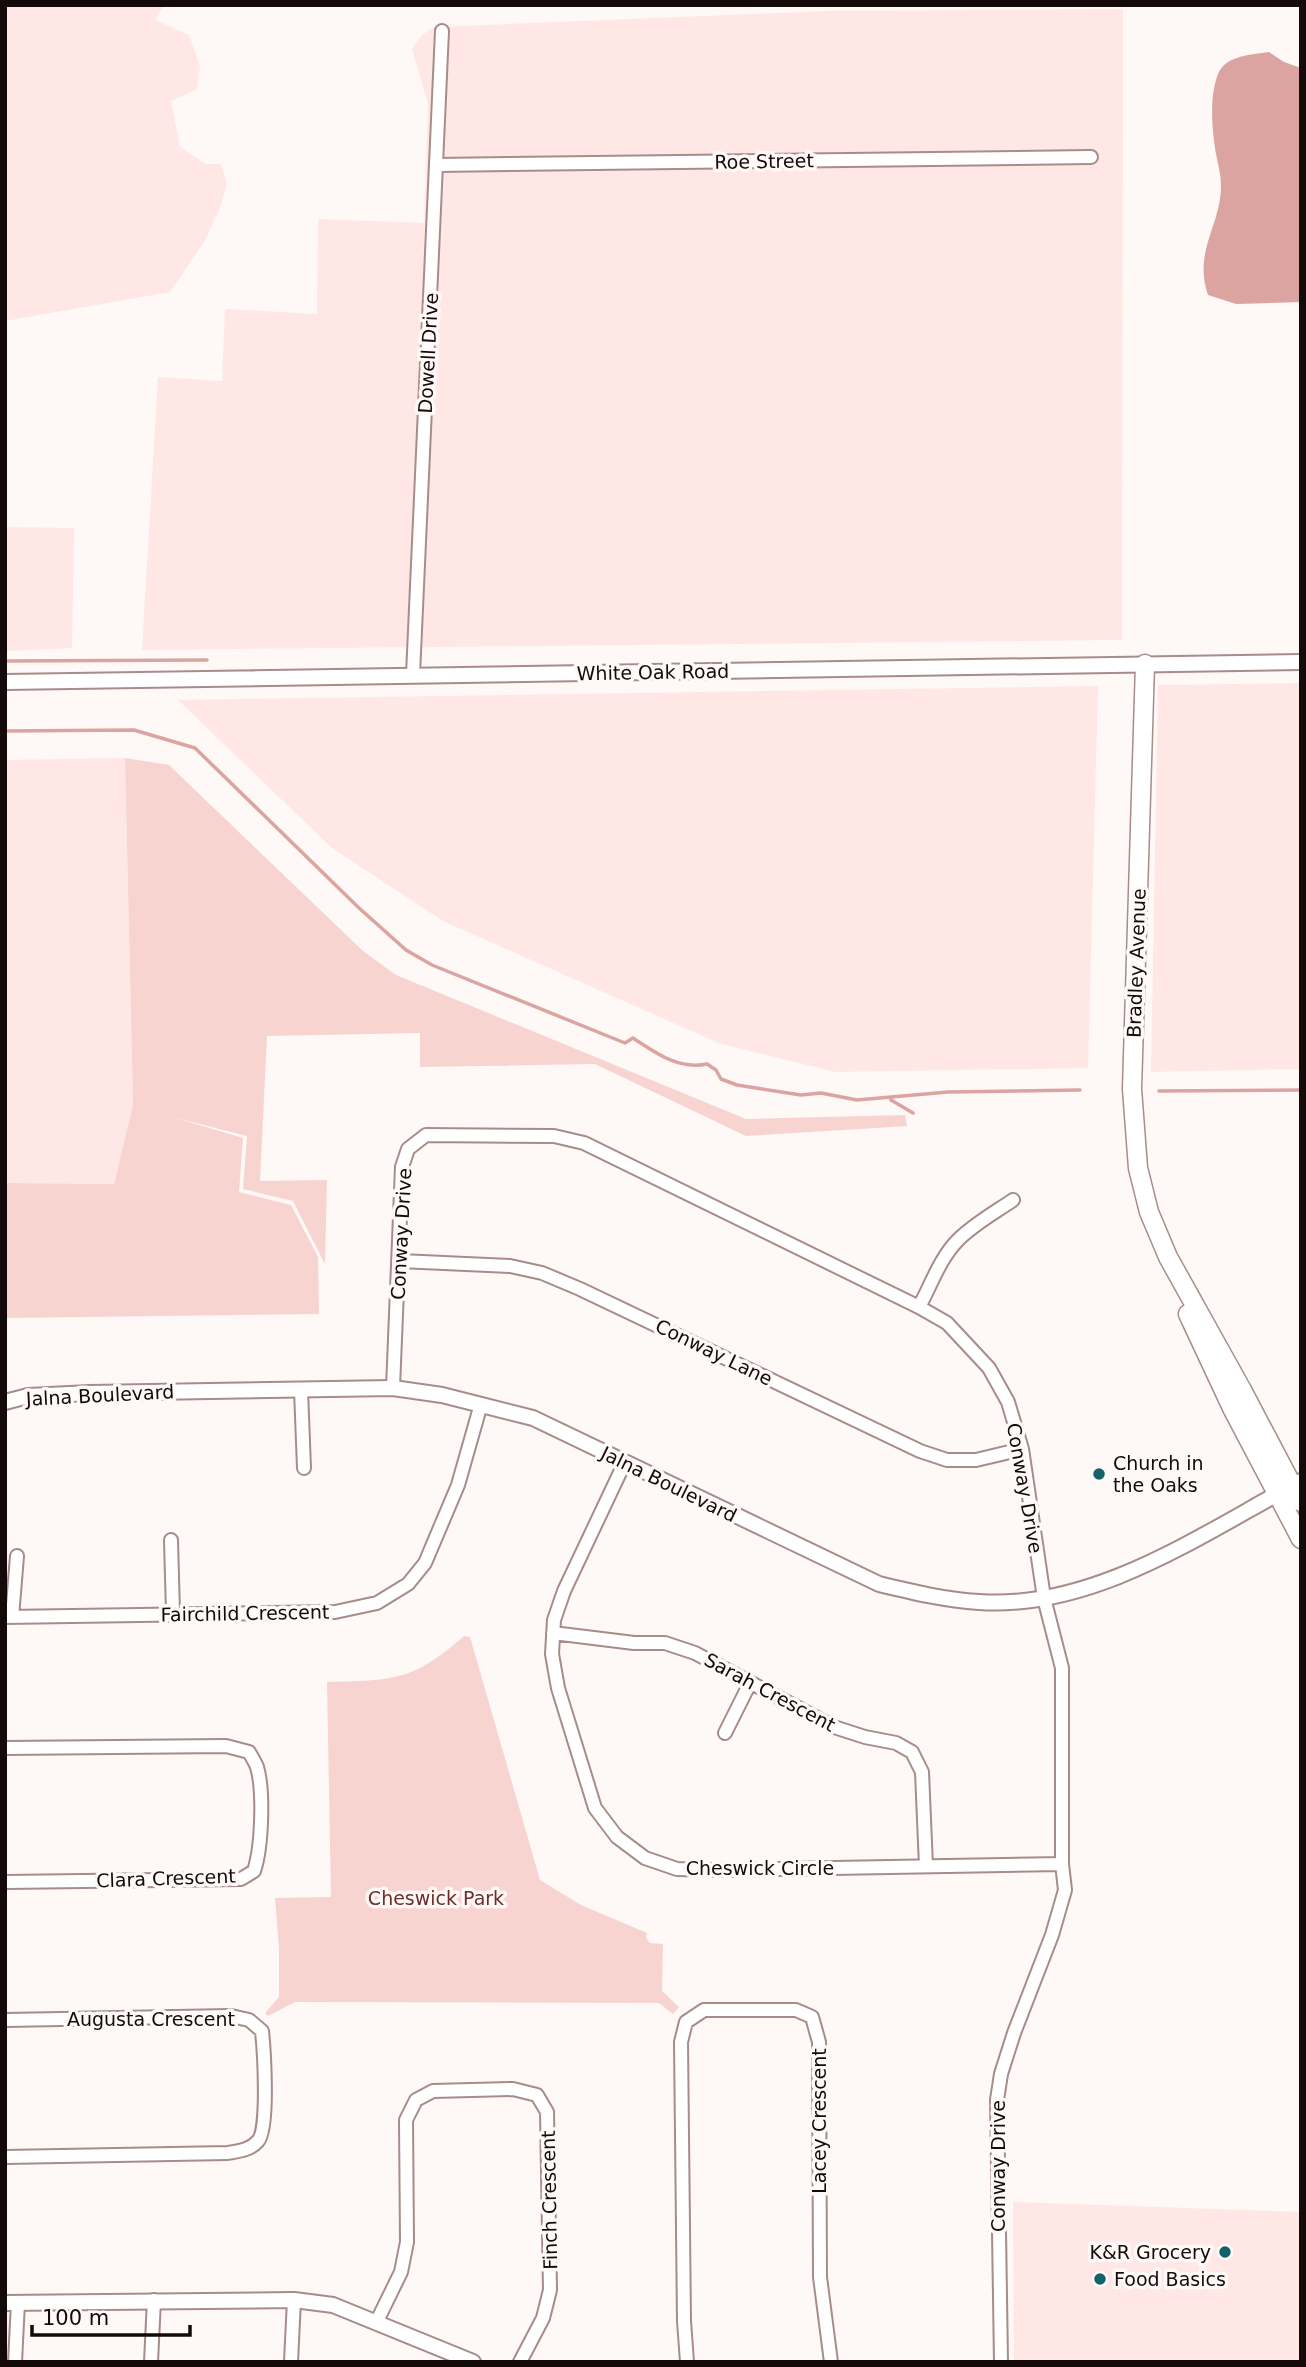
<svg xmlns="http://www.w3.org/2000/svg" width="1306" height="2367" font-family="'DejaVu Sans',sans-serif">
<rect width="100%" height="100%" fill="#fef8f7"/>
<path fill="#ffe7e5" d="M 5,5 L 164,5 L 155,20 L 189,35 L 200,66 L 197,89 L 171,101 L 180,147 L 206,164 L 221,164 L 227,184 L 219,210 L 204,242 L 170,292 L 5,321 Z
M 1123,9 L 1122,640 L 142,650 L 158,377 L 222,381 L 225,309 L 317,314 L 318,219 L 424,223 L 428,104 L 412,49 L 422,35 L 435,27 L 827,11 Z
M 5,527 L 74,528 L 72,648 L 5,651 Z
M 1301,683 L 1301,1069 L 1151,1072 L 1158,685 Z
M 1098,686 L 1088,1068 L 836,1072 L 721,1044 L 443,921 L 332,848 L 178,700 Z
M 125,758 L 133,1105 L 114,1184 L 5,1183 L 5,760 Z
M 1013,2202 L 1301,2212 L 1301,2362 L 1014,2362 Z"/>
<path fill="#f8d4d1" d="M 125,758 L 169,765 L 363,951 L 396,975 L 746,1119 L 905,1115 L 907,1126 L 746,1136 L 595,1064 L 420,1067 L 420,1033 L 267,1036 L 260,1181 L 327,1180 L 325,1264 L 293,1201 L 243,1189 L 247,1136 L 172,1117 L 243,1138 L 239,1192 L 291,1205 L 318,1257 L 319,1314 L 5,1318 L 5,1183 L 114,1184 L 133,1105 Z
M 464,1636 L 470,1637 L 540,1880 L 581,1905 L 647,1933 L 646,1938 L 650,1943 L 663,1944 L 662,1991 L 679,2007 L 673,2014 L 659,2003 L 295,2002 L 268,2016 L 265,2013 L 279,1997 L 279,1948 L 275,1898 L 331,1897 L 327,1682 C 393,1680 412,1682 464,1636 Z"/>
<path fill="#dba4a0" d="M 1269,52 L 1284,62 L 1301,68 L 1301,302 L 1236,304 L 1208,295 C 1193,252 1221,225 1221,186 C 1221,175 1218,164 1216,154 C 1212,130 1209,97 1218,74 C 1226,55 1251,55 1269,52 Z"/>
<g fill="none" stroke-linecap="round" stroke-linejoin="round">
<path stroke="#dba4a0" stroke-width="3.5" d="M 5,661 L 207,660
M 5,731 L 134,730 L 195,748 L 359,908 L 406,950 L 432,965 L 625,1043 L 633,1038 C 656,1053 678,1070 707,1064 L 716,1070 L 721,1079 L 737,1085 L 801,1095 L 821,1093 L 857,1100 L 948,1092 L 1080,1090
M 1159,1091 L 1301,1090
M 891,1100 L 913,1113"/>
<defs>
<path id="minor" d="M 436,165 L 1091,157
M 413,675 L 442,31
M 400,1261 L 510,1266 L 542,1273 L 580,1289 L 920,1451 L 947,1460 L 976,1460 L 1022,1449
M 919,1307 C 931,1285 940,1258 958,1240 C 974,1224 994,1213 1013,1200
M 393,1388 L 402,1167 L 408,1149 L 426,1135 L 554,1136 L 584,1143 L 919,1307 L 947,1323 L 989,1368 L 1008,1402 L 1022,1449 L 1044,1598 L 1062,1668 L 1062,1864 L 1065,1890 L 1052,1935 L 1014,2033 L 1001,2074 L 997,2100 L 1001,2362
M 301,1390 L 304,1468
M 624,1464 L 564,1591 L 554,1620 L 552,1654 L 558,1688 L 595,1808 L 617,1837 L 645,1858 L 677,1869 L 714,1870 L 1062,1864
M 171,1540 L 173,1613
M 5,1617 L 335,1612 L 377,1603 L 408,1584 L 425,1563 L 458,1485 L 481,1404
M 12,1617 L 17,1556
M 553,1633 L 634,1643 L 665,1643 L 695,1653 L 834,1727 L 865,1737 L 896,1743 L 912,1752 L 922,1772 L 926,1866
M 725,1733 L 750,1683
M 5,1748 L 226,1746 L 249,1752 C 252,1757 255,1762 257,1767 C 264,1791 262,1847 254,1871 L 241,1879 L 5,1882
M 5,2020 L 231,2016 L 249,2020 L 262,2031 C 264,2050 269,2129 258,2141 C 250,2150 239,2151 228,2153 L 5,2157
M 377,2321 L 401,2272 L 407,2242 L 406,2120 L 416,2100 L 433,2091 L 513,2089 L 537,2095 L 547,2112 L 550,2290 L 543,2318 L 520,2362
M 15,2362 L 18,2302
M 151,2362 L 154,2300
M 291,2362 L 294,2300
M 687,2362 L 684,2321 L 681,2042 L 686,2022 L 704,2010 L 796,2010 L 812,2017 L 819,2042 L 820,2277 L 831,2362"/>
<path id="tertiary" d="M 5,682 L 1301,662
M 5,1402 L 28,1396 L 90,1393 L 393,1388 L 442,1395 L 533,1418 L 879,1584 C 912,1592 945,1600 979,1602 C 1095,1610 1203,1533 1301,1481
M 5,2303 L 294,2300 L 333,2305 L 473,2362"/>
<path id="secondary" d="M 1145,664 L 1132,1089 L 1138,1168 L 1149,1212 L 1168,1257 L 1242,1390 L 1301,1502
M 1188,1314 L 1232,1408 L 1301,1539"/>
</defs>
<use href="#minor" stroke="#a78c8a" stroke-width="16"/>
<use href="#tertiary" stroke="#a78c8a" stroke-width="18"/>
<use href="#secondary" stroke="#a78c8a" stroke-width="21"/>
<use href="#minor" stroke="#fff" stroke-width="12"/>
<use href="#tertiary" stroke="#fff" stroke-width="14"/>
<use href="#secondary" stroke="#fff" stroke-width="18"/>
</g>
<g fill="#14636a" stroke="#fef8f7" stroke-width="2.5">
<circle cx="1099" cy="1474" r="7"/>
<circle cx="1225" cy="2252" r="7"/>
<circle cx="1100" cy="2279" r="7"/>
</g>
<g text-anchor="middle" stroke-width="7" stroke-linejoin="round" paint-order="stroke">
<g font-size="19" fill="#130a09" stroke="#fef8f7">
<text transform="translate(764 161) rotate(-1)" y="7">Roe Street</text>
<text transform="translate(428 353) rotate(-87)" y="7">Dowell Drive</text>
<text transform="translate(653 672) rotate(-1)" y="7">White Oak Road</text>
<text transform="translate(1136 963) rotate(-88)" y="7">Bradley Avenue</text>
<text transform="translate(401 1234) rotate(-87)" y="7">Conway Drive</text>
<text transform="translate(714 1352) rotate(26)" y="7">Conway Lane</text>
<text transform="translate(100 1395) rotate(-3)" y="7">Jalna Boulevard</text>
<text transform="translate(669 1484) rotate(26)" y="7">Jalna Boulevard</text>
<text transform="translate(1025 1488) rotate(80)" y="7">Conway Drive</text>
<text transform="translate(245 1613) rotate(-1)" y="7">Fairchild Crescent</text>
<text transform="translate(770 1692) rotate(28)" y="7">Sarah Crescent</text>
<text x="760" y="1875">Cheswick Circle</text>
<text transform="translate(166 1878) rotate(-2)" y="7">Clara Crescent</text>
<text x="151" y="2026">Augusta Crescent</text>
<text transform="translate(819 2121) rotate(-90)" y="7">Lacey Crescent</text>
<text transform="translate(998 2166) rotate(-90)" y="7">Conway Drive</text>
<text transform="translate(549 2200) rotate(-91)" y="7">Finch Crescent</text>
</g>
<g font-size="19" fill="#130a09" stroke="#fef8f7" text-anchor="start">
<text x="1113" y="1470">Church in<tspan x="1113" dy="22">the Oaks</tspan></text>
<text x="1211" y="2259" text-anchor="end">K&amp;R Grocery</text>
<text x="1114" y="2286">Food Basics</text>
</g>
<g font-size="19" fill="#6f2c2a" stroke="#fef8f7">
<text x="436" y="1905">Cheswick Park</text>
</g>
</g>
<rect width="1306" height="2367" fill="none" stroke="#130a09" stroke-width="14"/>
<path d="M32 2325v10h158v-10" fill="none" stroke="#130a09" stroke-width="3.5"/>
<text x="42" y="2325" font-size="21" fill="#130a09" stroke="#fef8f7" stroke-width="5" paint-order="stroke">100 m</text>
</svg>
